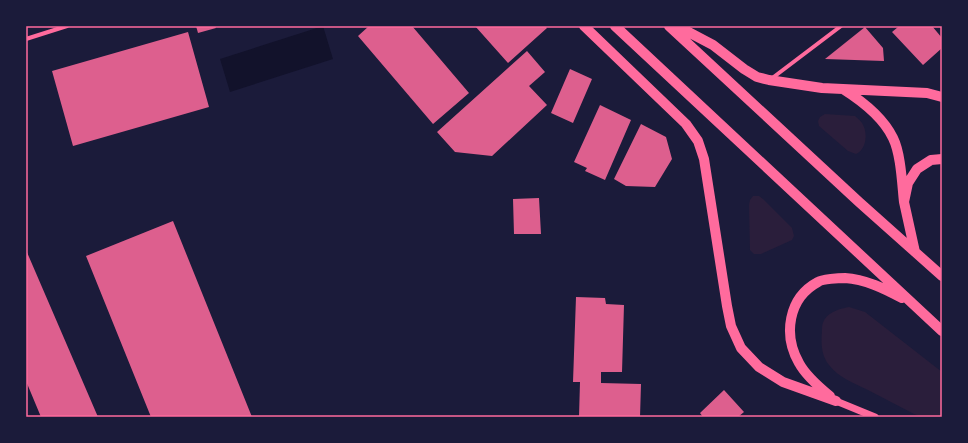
<svg xmlns="http://www.w3.org/2000/svg" width="968" height="443" font-family="'Exo 2',sans-serif">
<rect width="100%" height="100%" fill="#1b1b3a"/>
<path fill="#2a1e3b" d="M 825,114 L 855,116 C 857,118 860,120 862,123 C 868,132 867,149 856,154 L 848,151 L 819,126 L 818,121 L 820,117 Z
M 753,196 L 759,196 L 763,199 L 792,228 L 794,236 L 792,240 L 761,254 L 754,254 L 750,250 L 749,205 L 750,200 Z
M 849,307 L 865,312 L 942,372 L 942,417 L 922,417 L 914,414 C 899,406 883,398 868,390 C 854,383 839,378 829,365 C 821,355 821,343 822,330 C 822,314 835,310 849,307 Z"/>
<path fill="#12122b" d="M 323,26 L 333,59 L 230,92 L 220,59 Z"/>
<path fill="#dd5f8e" d="M 196,26 L 215,26 L 216,28 L 198,33 Z
M 369,26 L 412,26 L 469,93 L 433,124 L 358,36 Z
M 475,26 L 545,26 L 547,28 L 508,63 Z
M 896,26 L 932,26 L 942,38 L 942,48 L 923,65 L 892,32 L 898,27 Z
M 865,27 L 883,48 L 884,61 L 825,59 Z
M 188,32 L 209,107 L 73,146 L 52,71 Z
M 527,51 L 545,72 L 529,86 L 547,105 L 492,156 L 455,152 L 437,132 Z
M 570,69 L 592,79 L 573,123 L 551,113 Z
M 600,105 L 631,120 L 605,180 L 585,171 L 587,168 L 574,162 Z
M 641,124 L 666,137 L 672,159 L 655,187 L 626,186 L 614,179 Z
M 539,198 L 541,234 L 514,234 L 513,199 Z
M 173,221 L 252,417 L 151,417 L 86,256 Z
M 26,250 L 98,417 L 41,417 L 26,381 Z
M 576,297 L 605,298 L 606,304 L 624,305 L 622,372 L 601,372 L 601,383 L 641,384 L 640,417 L 579,417 L 580,382 L 573,382 Z
M 724,390 L 744,412 L 738,417 L 703,417 L 700,413 Z"/>
<g fill="none" stroke-linecap="round" stroke-linejoin="round">
<path stroke="#ff6b9d" stroke-width="4" d="M 26,39 L 67,26
M 771,79 L 841,26"/>
<path stroke="#ff6b9d" stroke-width="7" d="M 836,401 L 875,417"/>
<path stroke="#ff6b9d" stroke-width="10" d="M 584,26 L 686,124 L 698,141 L 704,159 L 727,306 L 731,326 L 741,348 L 759,367 L 783,382 L 836,401
M 615,26 L 942,331
M 669,26 L 859,202 L 942,276
M 677,26 L 713,45 L 744,69 L 757,77 L 769,80 L 822,88 L 927,93 L 942,97
M 843,89 C 862,101 883,117 893,138 C 901,154 902,184 904,202
M 915,252 L 904,202 L 908,183 L 917,169 L 931,160 L 942,159
M 830,396 C 819,387 806,376 799,363 C 783,335 788,298 818,282 C 822,279 839,278 845,278 C 865,279 885,289 902,298"/>
</g>
<rect width="968" height="443" fill="none" stroke="#1b1b3a" stroke-width="54"/>
<rect x="27" y="27" width="914" height="389" fill="none" stroke="#ff6b9d" stroke-width="1.5"/>
</svg>
